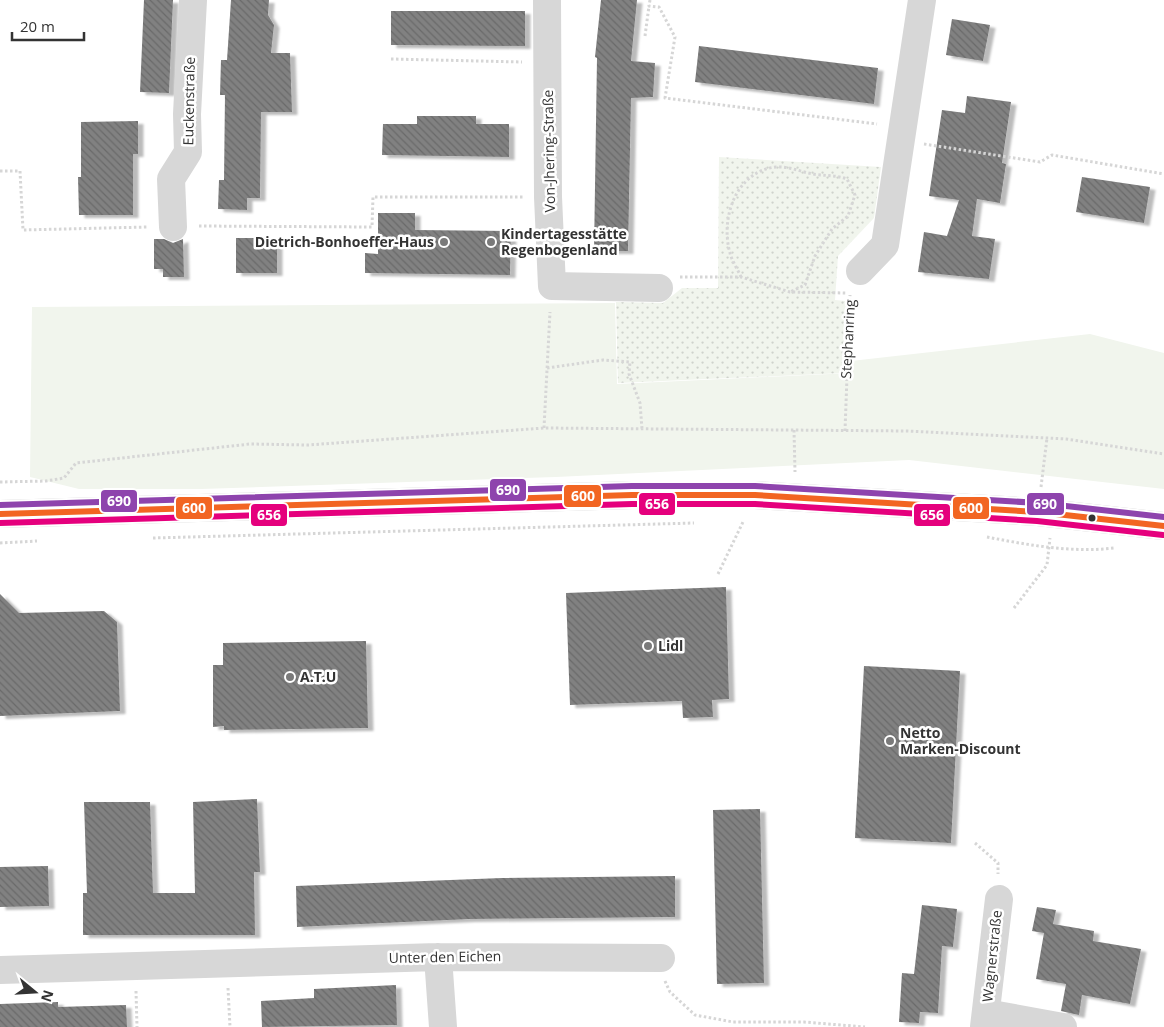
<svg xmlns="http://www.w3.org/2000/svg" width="1164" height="1027" font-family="'Open Sans',sans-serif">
<defs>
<pattern id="park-dots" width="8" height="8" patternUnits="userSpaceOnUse" patternTransform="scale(1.25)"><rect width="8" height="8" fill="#f1f5ed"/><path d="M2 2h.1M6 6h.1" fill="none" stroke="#cfd2cc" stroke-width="1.8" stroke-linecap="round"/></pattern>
<pattern id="building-back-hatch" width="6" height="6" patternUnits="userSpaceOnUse" patternTransform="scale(1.25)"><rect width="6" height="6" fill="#818181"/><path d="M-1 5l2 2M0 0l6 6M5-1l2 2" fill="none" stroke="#6a6a6a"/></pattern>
<filter id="shadow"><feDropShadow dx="5.5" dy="3" stdDeviation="1" flood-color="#0004"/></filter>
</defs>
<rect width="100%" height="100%" fill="#fff"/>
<path fill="#f1f5ed" d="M 615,303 L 617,384 L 851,373 L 851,361 L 1090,334 L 1164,353 L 1164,489 L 909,460 L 556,477 L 201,489 L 79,489 L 30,477 L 32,307 Z"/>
<path fill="url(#park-dots)" d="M 719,157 L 881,167 L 874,218 L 838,256 L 835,300 L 846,301 L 845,373 L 618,383 L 616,302 L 663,303 L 682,288 L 718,288 Z"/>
<path fill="url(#building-back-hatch)" filter="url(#shadow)" d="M 144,0 L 173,0 L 169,93 L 140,92 Z
M 231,0 L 269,0 L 268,15 L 274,25 L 271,53 L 290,53 L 292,112 L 261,112 L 260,198 L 247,198 L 247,210 L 218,209 L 219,180 L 224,180 L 225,95 L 220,95 L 221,60 L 227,60 Z
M 601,0 L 637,0 L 631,61 L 655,63 L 653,97 L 631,98 L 628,251 L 594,251 L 597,58 L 595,57 Z
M 391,11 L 525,11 L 525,46 L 391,45 Z
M 952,19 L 990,25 L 983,61 L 946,55 Z
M 699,46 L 878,68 L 874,104 L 695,82 Z
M 967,96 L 1011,102 L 1002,163 L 1006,164 L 1000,203 L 977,199 L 972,236 L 995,239 L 989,279 L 918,272 L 924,232 L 947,236 L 959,200 L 929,196 L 942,110 L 965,113 Z
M 417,116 L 476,116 L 476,124 L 509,124 L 509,157 L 382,155 L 383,124 L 417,124 Z
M 138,121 L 138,154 L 133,154 L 133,215 L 79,215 L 78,177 L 81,177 L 81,122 Z
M 1082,177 L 1150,187 L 1144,223 L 1076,212 Z
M 378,213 L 415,213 L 415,230 L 511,231 L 510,275 L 365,273 L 365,253 L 378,254 Z
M 236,238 L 277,238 L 277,273 L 236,273 Z
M 154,239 L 164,239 L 173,243 L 183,239 L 184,277 L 163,277 L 163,269 L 154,269 Z
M 726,587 L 729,699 L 712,700 L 713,717 L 683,718 L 682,701 L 570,705 L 566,593 Z
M 0,594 L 19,613 L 104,611 L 117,622 L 120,711 L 0,716 Z
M 366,641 L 368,728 L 224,730 L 224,726 L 213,727 L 213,665 L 223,665 L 223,643 Z
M 864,666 L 960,671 L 951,843 L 855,838 Z
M 257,799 L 260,872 L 254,872 L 255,935 L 83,935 L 83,893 L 87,893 L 84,802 L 150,802 L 153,893 L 195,893 L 193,802 Z
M 760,809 L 764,983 L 717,984 L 713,810 Z
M 48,866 L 49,906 L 0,907 L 0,867 Z
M 675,876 L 675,917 L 470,919 L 297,927 L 296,886 L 502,878 Z
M 922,905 L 957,909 L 953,947 L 942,946 L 938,1013 L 920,1012 L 919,1023 L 899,1022 L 902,973 L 914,974 Z
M 1037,907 L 1056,910 L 1053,924 L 1094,931 L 1093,941 L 1141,949 L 1130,1004 L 1082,995 L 1079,1015 L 1061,1011 L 1066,984 L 1036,979 L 1044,933 L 1032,931 Z
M 396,985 L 397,1025 L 262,1027 L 261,1001 L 314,998 L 314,989 Z
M 58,1002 L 58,1007 L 126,1005 L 127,1027 L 0,1027 L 0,1004 Z"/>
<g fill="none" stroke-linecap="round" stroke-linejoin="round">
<path stroke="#d6d6d6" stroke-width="3" stroke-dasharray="2.5 2.5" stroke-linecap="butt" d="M 650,0 L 649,6 L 659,7 L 675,37 L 665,98 L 877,124
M 645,36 L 649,6
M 391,59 L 522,62
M 924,144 L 1040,162 L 1052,155 L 1164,174
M 0,171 L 20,171 L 23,230 L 147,227
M 199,226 L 372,227 L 373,197 L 523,197
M 680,277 L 741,277 L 790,292 L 847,293
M 741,277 C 738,270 732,261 730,253 C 720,218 736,171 776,167 C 789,166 801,172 813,174 C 825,176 836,175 847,179 L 855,195 L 848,216 L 832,229 L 815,256 L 805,285 L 790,292
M 547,368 L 603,360 L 630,362 L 629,374 L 640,403 L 642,429
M 544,428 L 550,312
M 794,430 L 795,472
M 845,431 L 850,295
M 0,482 L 46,481 L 64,478 L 76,463 L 250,444 L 308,445 L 544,428 L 907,431 L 1066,439 L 1164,454
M 1041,487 L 1047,438
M 987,537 C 1028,545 1072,553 1114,548
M 153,538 L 694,523
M 0,543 L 37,541
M 718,574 L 743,522
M 1014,608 L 1047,565 L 1050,538
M 975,843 L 998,863 L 998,874
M 665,981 L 670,992 L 695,1015 L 733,1022 L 804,1022 L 865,1027
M 228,988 L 230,1027
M 136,991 L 137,1027"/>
<path stroke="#d7d7d7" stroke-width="28" d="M 547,0 L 548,197 L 552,286 L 659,288
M 173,227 L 171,179 L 188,152 L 187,114 L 193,0
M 860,271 L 885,245 L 922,0
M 438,957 L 443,1027
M 0,970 L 438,957 L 661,958
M 986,1013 L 1063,1027
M 984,1027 L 999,899"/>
<path stroke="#cacaca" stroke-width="28" d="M 0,514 L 632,495 L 755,495 L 1038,512 L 1164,526"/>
<defs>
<path id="bus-1" d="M 0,514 L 632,495 L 755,495 L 1038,512 L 1164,526"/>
<path id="bus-2" d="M 0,523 L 632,504 L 755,504 L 1037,521 L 1163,535"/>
<path id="bus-3" d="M 0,505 L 632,486 L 755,486 L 1039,503 L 1164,517"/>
</defs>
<use href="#bus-1" stroke="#fff" stroke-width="10"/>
<use href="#bus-2" stroke="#fff" stroke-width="10"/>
<use href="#bus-3" stroke="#fff" stroke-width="10"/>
<use href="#bus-1" stroke="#f26522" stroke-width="6"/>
<use href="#bus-2" stroke="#e5007d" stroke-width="6"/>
<use href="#bus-3" stroke="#8e44ad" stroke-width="6"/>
</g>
<g fill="#7a7a7a" stroke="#fff" stroke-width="2">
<circle cx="444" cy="242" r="5"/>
<circle cx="491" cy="242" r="5"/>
<circle cx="648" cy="646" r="5"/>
<circle cx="290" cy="677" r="5"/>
<circle cx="890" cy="741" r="5"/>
</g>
<circle fill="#333" stroke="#fff" stroke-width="2" cx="1092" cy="518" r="4.5"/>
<g text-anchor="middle" stroke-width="5" stroke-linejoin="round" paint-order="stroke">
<g font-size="14" fill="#333" stroke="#fff">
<text transform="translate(189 101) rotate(-89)" y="5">Euckenstraße</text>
<text transform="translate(549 151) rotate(-91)" y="5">Von-Jhering-Straße</text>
<text transform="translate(848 339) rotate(-87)" y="5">Stephanring</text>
<text transform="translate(992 956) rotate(-84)" y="5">Wagnerstraße</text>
<text transform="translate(445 957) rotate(-1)" y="5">Unter den Eichen</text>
</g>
<g font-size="14" font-weight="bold" fill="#333" stroke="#fff" text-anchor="start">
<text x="501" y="239">Kindertagesstätte<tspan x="501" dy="16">Regenbogenland</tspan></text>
<text x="434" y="247" text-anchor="end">Dietrich-Bonhoeffer-Haus</text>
<text x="658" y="651">Lidl</text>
<text x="300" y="682">A.T.U</text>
<text x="900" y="738">Netto<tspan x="900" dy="16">Marken-Discount</tspan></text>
</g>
</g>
<g stroke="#fff" stroke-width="2">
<rect x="489" y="478" width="38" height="24" rx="5" fill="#8e44ad"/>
<rect x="563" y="484" width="39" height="24" rx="5" fill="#f26522"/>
<rect x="100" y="489" width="38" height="24" rx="5" fill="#8e44ad"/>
<rect x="1026" y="492" width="39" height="24" rx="5" fill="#8e44ad"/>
<rect x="638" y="492" width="38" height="24" rx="5" fill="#e5007d"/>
<rect x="952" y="496" width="38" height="24" rx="5" fill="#f26522"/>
<rect x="175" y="496" width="38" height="24" rx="5" fill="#f26522"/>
<rect x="913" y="503" width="38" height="24" rx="5" fill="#e5007d"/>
<rect x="250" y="503" width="38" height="24" rx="5" fill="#e5007d"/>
</g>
<g font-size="14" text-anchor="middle" font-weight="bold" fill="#fff">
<text x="508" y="495">690</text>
<text x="583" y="501">600</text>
<text x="119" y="506">690</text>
<text x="1045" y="509">690</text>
<text x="657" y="509">656</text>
<text x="971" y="513">600</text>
<text x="194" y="513">600</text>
<text x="932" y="520">656</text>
<text x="269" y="520">656</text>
</g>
<g transform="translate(35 992) rotate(108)" stroke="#ffffff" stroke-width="4" paint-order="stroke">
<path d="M0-4L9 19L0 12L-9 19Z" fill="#333333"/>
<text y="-8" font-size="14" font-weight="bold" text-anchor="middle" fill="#333333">N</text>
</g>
<path d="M12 32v8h72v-8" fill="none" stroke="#333333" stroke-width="2.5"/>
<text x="20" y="32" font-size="15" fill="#333333" stroke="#ffffff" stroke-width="4" paint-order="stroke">20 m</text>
</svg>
